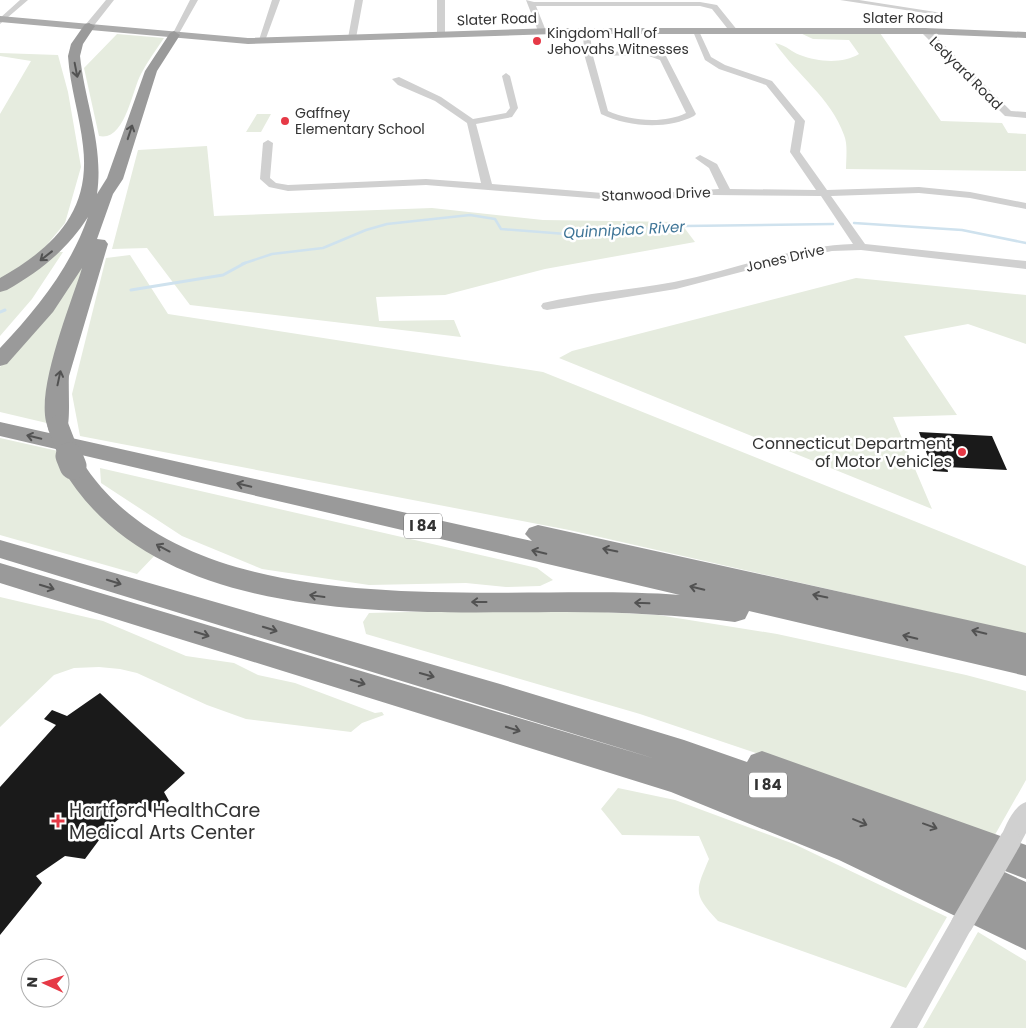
<svg xmlns="http://www.w3.org/2000/svg" width="1026" height="1028" font-family="Poppins,sans-serif">
<rect width="100%" height="100%" fill="#fff"/>
<path fill="#e6ecdf" d="M 798,32 L 880,33 L 941,121 L 1002,123 L 1008,133 L 1026,134 L 1026,171 L 846,169 C 846,159 848,144 844,135 C 831,98 797,75 775,43 C 788,46 791,52 800,55 C 818,62 843,64 859,54 L 849,40 L 813,39 Z
M 117,34 L 164,38 C 156,50 147,62 141,74 C 132,90 125,142 99,136 L 84,68 Z
M 0,53 L 58,55 L 68,92 L 81,167 L 65,223 L 41,252 L 0,280 L 0,114 L 31,61 L 0,56 Z
M 257,114 L 271,114 L 261,132 L 246,132 Z
M 207,146 L 214,216 L 432,208 L 543,220 L 680,222 L 695,242 L 545,269 L 445,295 L 376,297 L 379,321 L 454,320 L 461,337 L 190,305 L 147,248 L 112,249 L 138,150 Z
M 89,250 L 51,424 L 0,412 L 0,367 L 33,333 L 68,289 Z
M 59,252 L 63,252 L 32,299 L 0,336 L 0,291 Z
M 130,255 L 168,314 L 543,372 L 1026,566 L 1026,634 L 569,530 L 80,436 L 72,394 L 106,258 Z
M 856,278 L 1026,295 L 1026,344 L 968,324 L 904,336 L 957,415 L 893,417 L 932,509 L 559,358 L 572,351 Z
M 0,438 L 58,451 L 157,553 L 137,574 L 0,535 Z
M 100,468 L 537,568 L 553,580 L 540,586 L 506,587 L 466,583 L 369,585 L 262,569 L 182,536 L 101,483 Z
M 0,597 L 103,621 L 186,656 L 234,663 L 258,675 L 295,683 L 375,713 L 382,712 L 384,715 L 362,723 L 351,732 L 246,719 L 207,705 L 137,673 L 120,669 L 99,667 L 74,668 L 54,675 L 0,727 Z
M 446,611 L 586,611 L 658,615 L 777,634 L 966,675 L 1026,691 L 1026,780 L 992,840 L 794,766 L 640,714 L 366,634 L 363,622 L 369,613 Z
M 618,788 L 675,800 L 794,844 L 947,917 L 906,988 L 718,921 C 693,894 695,892 709,859 L 699,836 L 622,835 L 601,809 Z
M 978,932 L 1026,961 L 1026,1028 L 923,1028 Z"/>
<g fill="none" stroke-linecap="round" stroke-linejoin="round">
<path stroke="#cfe2ee" stroke-width="2.5" d="M 854,223 L 962,230 L 1026,243
M 242,264 L 272,254 L 323,248 L 366,230 L 387,224 L 470,215 L 495,219 L 501,229 L 566,234 L 685,226 L 833,224"/>
<path stroke="#cfe2ee" stroke-width="3" d="M 131,290 L 223,275 L 245,263
M 0,312 L 5,310"/>
</g>
<path fill="#1a1a1a" d="M 919,432 L 992,436 L 1007,470 L 947,467 L 948,472 L 933,471 Z
M 100,693 L 185,773 L 164,792 L 169,801 L 152,813 L 139,802 L 108,828 L 85,859 L 65,856 L 36,876 L 42,883 L 0,935 L 0,787 L 56,725 L 44,719 L 52,710 L 67,716 Z"/>
<g fill="none" stroke-linecap="round" stroke-linejoin="round">
<path fill="#d0d0d0" fill-rule="evenodd" d="M 20,0 L 28,0 L 0,24 L 0,18 Z
M 106,0 L 114,0 L 92,28 L 86,28 L 86,24 Z
M 190,0 L 198,0 L 177,37 L 171,37 Z
M 272,0 L 280,0 L 265,41 L 258,43 Z
M 355,0 L 363,0 L 356,38 L 352,40 L 348,38 Z
M 437,0 L 445,0 L 445,35 L 441,37 L 437,35 Z
M 526,0 L 534,2 L 700,2 L 717,5 L 738,31 L 731,33 L 712,9 L 700,6 L 536,6 L 546,31 L 542,33 L 538,31 Z
M 840,0 L 859,0 L 942,13 L 938,15 Z
M 583,29 L 590,31 L 592,52 L 646,51 L 666,56 L 696,114 L 694,116 C 667,130 628,127 601,114 L 584,54 ZM 646,55 L 660,60 L 686,113 C 664,124 630,121 608,111 L 593,56 Z
M 692,29 L 698,29 L 711,57 L 725,65 L 772,81 L 805,121 L 800,152 L 827,190 L 919,187 L 970,192 L 1026,203 L 1026,209 L 970,198 L 919,193 L 831,196 L 865,244 L 1026,261 L 1026,269 L 861,250 L 832,251 L 787,260 L 676,289 L 547,310 L 543,309 L 541,306 L 543,303 C 586,293 631,290 674,282 C 734,270 792,246 853,244 L 821,196 L 713,195 L 627,201 L 426,185 L 288,191 L 269,187 L 260,179 L 263,143 L 268,140 L 273,143 L 270,178 L 276,183 L 288,185 L 426,179 L 481,183 L 467,123 L 435,101 L 398,85 L 392,79 L 399,77 L 441,97 L 473,119 L 506,113 L 510,108 L 502,76 L 506,73 L 510,76 L 518,108 L 512,117 L 476,124 L 492,184 L 627,195 L 719,189 L 709,168 L 695,158 L 700,155 L 717,164 L 730,189 L 816,190 L 790,152 L 795,121 L 766,85 L 719,69 L 705,60 Z
M 922,29 L 928,29 L 1011,111 L 1026,112 L 1026,118 L 1005,116 L 922,33 Z
M 1026,802 L 1026,833 L 1018,848 L 1010,851 L 1002,848 L 999,841 C 1005,828 1012,807 1026,802 Z
M 962,912 L 970,916 L 974,924 L 917,1028 L 890,1028 L 954,916 Z"/>
<path fill="#ababab" fill-rule="evenodd" d="M 0,16 L 248,38 L 554,28 L 925,28 L 1026,32 L 1026,38 L 925,34 L 554,34 L 248,44 L 0,22 Z"/>
<path fill="#9a9a9a" fill-rule="evenodd" d="M 89,23 L 95,26 L 83,44 L 80,56 C 85,103 104,146 97,194 L 107,178 L 145,71 L 170,33 L 174,31 L 180,35 L 157,71 L 123,179 L 113,194 L 97,239 L 105,240 L 108,244 L 69,376 C 68,388 71,424 66,431 L 58,433 L 50,431 C 30,401 72,302 82,268 L 53,312 L 7,364 L 0,366 L 0,348 C 37,309 70,268 88,217 C 67,250 40,271 7,290 L 0,292 L 0,278 C 53,248 91,212 83,146 C 80,116 70,87 68,56 L 71,44 L 85,24 Z
M 0,422 L 532,541 L 525,534 L 529,528 L 538,525 L 1026,633 L 1026,676 L 749,611 L 745,619 L 735,622 C 679,615 622,612 566,612 C 404,612 155,629 61,466 L 65,460 L 73,458 L 81,460 C 191,635 503,581 680,595 L 0,436 Z
M 0,540 L 500,684 L 684,740 L 747,762 L 751,755 L 762,751 L 1026,845 L 1026,879 L 987,864 L 1026,882 L 1026,950 L 839,860 L 671,792 L 0,583 L 0,563 L 656,759 L 0,558 Z"/>
<path stroke="#d0d0d0" stroke-width="22" d="M 962,924 L 1010,841"/>
<path stroke="#9a9a9a" stroke-width="21" d="M 58,426 L 70,457"/>
<path stroke="#9a9a9a" stroke-width="27" d="M 69,456 L 73,466"/>
</g>
<defs><path id="oneway-shaft" d="M-6 0H5M1.5-3L5.5 0L1.5 3" fill="none" stroke-width="1.6" stroke-linecap="round" stroke-linejoin="round" transform="scale(1.25)"/></defs>
<g stroke="#525252">
<use href="#oneway-shaft" transform="translate(76 70) rotate(79)"/>
<use href="#oneway-shaft" transform="translate(130 132) rotate(-72)"/>
<use href="#oneway-shaft" transform="translate(46 256) rotate(142)"/>
<use href="#oneway-shaft" transform="translate(59 378) rotate(-78)"/>
<use href="#oneway-shaft" transform="translate(34 437) rotate(-167)"/>
<use href="#oneway-shaft" transform="translate(244 485) rotate(-167)"/>
<use href="#oneway-shaft" transform="translate(163 548) rotate(-152)"/>
<use href="#oneway-shaft" transform="translate(610 550) rotate(-168)"/>
<use href="#oneway-shaft" transform="translate(539 552) rotate(-167)"/>
<use href="#oneway-shaft" transform="translate(114 582) rotate(17)"/>
<use href="#oneway-shaft" transform="translate(47 587) rotate(17)"/>
<use href="#oneway-shaft" transform="translate(697 588) rotate(-167)"/>
<use href="#oneway-shaft" transform="translate(317 596) rotate(-172)"/>
<use href="#oneway-shaft" transform="translate(820 596) rotate(-168)"/>
<use href="#oneway-shaft" transform="translate(479 602) rotate(-180)"/>
<use href="#oneway-shaft" transform="translate(642 603) rotate(-178)"/>
<use href="#oneway-shaft" transform="translate(270 629) rotate(17)"/>
<use href="#oneway-shaft" transform="translate(979 632) rotate(-167)"/>
<use href="#oneway-shaft" transform="translate(202 634) rotate(17)"/>
<use href="#oneway-shaft" transform="translate(910 637) rotate(-167)"/>
<use href="#oneway-shaft" transform="translate(427 675) rotate(16)"/>
<use href="#oneway-shaft" transform="translate(358 682) rotate(17)"/>
<use href="#oneway-shaft" transform="translate(513 729) rotate(17)"/>
<use href="#oneway-shaft" transform="translate(860 822) rotate(23)"/>
<use href="#oneway-shaft" transform="translate(930 826) rotate(20)"/>
</g>
<g fill="#e63946" stroke="#fff" stroke-width="2">
<circle cx="537" cy="41" r="5"/>
<circle cx="285" cy="121" r="5"/>
<circle cx="962" cy="452" r="5"/>
<path d="M55.5 813.5h5v5h5v5h-5v5h-5v-5h-5v-5h5z"/>
</g>
<g text-anchor="middle" stroke-width="5" stroke-linejoin="round" paint-order="stroke">
<g font-size="14" fill="#333" stroke="#fff">
<text x="903" y="23">Slater Road</text>
<text transform="translate(497 19) rotate(-2)" y="5">Slater Road</text>
<text transform="translate(966 73) rotate(45)" y="5">Ledyard Road</text>
<text transform="translate(656 194) rotate(-2)" y="5">Stanwood Drive</text>
<text transform="translate(785 258) rotate(-13)" y="5">Jones Drive</text>
</g>
<g font-size="14" fill="#333" stroke="#fff" text-anchor="start">
<text x="547" y="38">Kingdom Hall of<tspan x="547" dy="16">Jehovahs Witnesses</tspan></text>
<text x="295" y="118">Gaffney<tspan x="295" dy="16">Elementary School</tspan></text>
</g>
<g font-size="15" font-style="italic" fill="#3f7597" stroke="#fff">
<text transform="translate(624 230) rotate(-3)" y="5">Quinnipiac River</text>
</g>
<g fill="#fff" stroke="#707070" stroke-width="1">
<rect x="404" y="513.5" width="38" height="25" rx="4"/>
<rect x="749" y="772.5" width="38" height="25" rx="4"/>
</g>
<g font-size="15" font-weight="bold" fill="#333">
<text x="423" y="531">I 84</text>
<text x="768" y="790">I 84</text>
</g>
<g font-size="16" fill="#333" stroke="#fff" text-anchor="end">
<text x="952" y="449">Connecticut Department<tspan x="952" dy="18">of Motor Vehicles</tspan></text>
</g>
<g font-size="19" fill="#333" stroke="#fff" text-anchor="start">
<text x="69" y="817">Hartford HealthCare<tspan x="69" dy="22">Medical Arts Center</tspan></text>
</g>
</g>
<g transform="translate(45 983) rotate(273)"><circle r="24" fill="#ffffff" stroke="#adadad"/>
<path d="M0-4L9 19L0 12L-9 19Z" fill="#e63946"/>
<text y="-8" font-size="14" font-weight="bold" text-anchor="middle" fill="#333333">N</text>
</g>
</svg>
